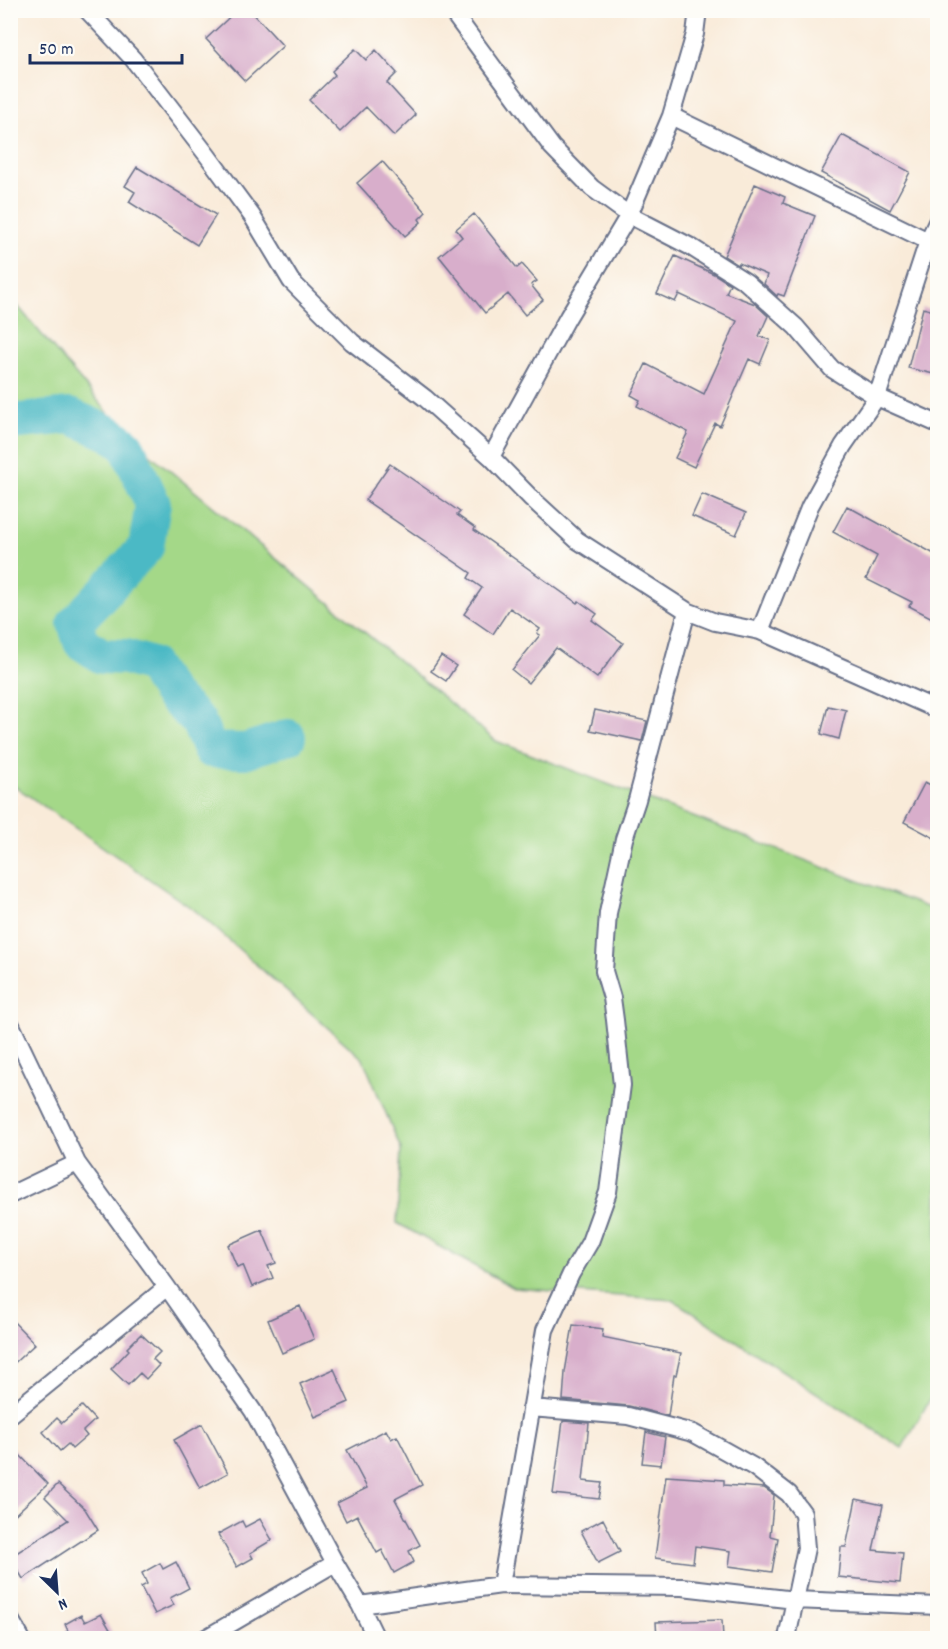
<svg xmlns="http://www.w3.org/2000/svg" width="948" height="1649" font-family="Dekko,sans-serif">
<rect width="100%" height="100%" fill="#fdfcf7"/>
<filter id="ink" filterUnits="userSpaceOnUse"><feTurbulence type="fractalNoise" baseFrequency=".0167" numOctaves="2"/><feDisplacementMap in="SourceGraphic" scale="12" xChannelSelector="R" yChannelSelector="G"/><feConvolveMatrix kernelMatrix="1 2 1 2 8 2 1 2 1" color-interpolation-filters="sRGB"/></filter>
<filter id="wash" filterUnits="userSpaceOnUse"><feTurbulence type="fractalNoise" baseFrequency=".008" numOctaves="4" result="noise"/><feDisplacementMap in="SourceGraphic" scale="24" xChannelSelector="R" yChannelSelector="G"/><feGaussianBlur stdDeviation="1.35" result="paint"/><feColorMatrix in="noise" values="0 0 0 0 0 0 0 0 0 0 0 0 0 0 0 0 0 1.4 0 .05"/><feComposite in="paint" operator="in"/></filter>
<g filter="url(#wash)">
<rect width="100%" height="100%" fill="#f9ebd9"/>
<path fill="#a4d888" stroke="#608473" stroke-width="1.5" d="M 10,297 L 127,435 L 496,741 L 937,911 L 937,1387 L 902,1448 L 673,1300 L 514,1288 L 397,1223 L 401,1149 L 363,1059 L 197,912 L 13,785 L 10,782 Z"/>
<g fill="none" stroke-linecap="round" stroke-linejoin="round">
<path stroke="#4cb9c5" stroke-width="36" d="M 10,422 L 70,416 L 111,434 L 126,445 L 153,504 L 146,547 L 75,623 L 81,642 L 102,656 L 126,657 L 151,665 L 171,695 L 198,721 L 210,750 L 245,751 L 288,737"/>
</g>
<g id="blocks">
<path fill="#d8aecb" d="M 237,10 L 250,10 L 283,46 L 245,81 L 206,39 Z
M 355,49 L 366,60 L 376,50 L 397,73 L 387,83 L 416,115 L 394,136 L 366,107 L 340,132 L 309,100 L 335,75 L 332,71 Z
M 842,135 L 910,172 L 890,210 L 821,173 Z
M 382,161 L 426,212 L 419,219 L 421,222 L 405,236 L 357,183 Z
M 137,167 L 216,215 L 197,245 L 129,202 L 135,192 L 125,186 Z
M 755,184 L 785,197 L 783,203 L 815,216 L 784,296 L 778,294 L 777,296 L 764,284 L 767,275 L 739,263 L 738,265 L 724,256 Z
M 474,214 L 517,268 L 522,264 L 537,281 L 531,285 L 543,300 L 525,315 L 508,294 L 485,313 L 439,256 L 462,237 L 456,229 Z
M 675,256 L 716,275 L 730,284 L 726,293 L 755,304 L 768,316 L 759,336 L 770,340 L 760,364 L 749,359 L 720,426 L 715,423 L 694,467 L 675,458 L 688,432 L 637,406 L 640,400 L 631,395 L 646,364 L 704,394 L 737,321 L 679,294 L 675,302 L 657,294 Z
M 923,308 L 938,312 L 938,375 L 908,368 Z
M 390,464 L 460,512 L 457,515 L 475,528 L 474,530 L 577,603 L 579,601 L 597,614 L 592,620 L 623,643 L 597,678 L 556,648 L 528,683 L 512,670 L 540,635 L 537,633 L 540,629 L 510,608 L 493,634 L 464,614 L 482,588 L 468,578 L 471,573 L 365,500 Z
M 702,494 L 746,513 L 736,535 L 692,516 Z
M 847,506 L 938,556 L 938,621 L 909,606 L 912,602 L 866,579 L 877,556 L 833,532 Z
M 441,656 L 456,666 L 446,681 L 431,671 Z
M 828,706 L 846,710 L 839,739 L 821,734 Z
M 595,710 L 647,721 L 642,741 L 590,730 Z
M 925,782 L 938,789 L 938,840 L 904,822 Z
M 262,1230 L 276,1263 L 268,1266 L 273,1278 L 252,1287 L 243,1265 L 237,1267 L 228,1245 Z
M 300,1306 L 314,1339 L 282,1353 L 268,1320 Z
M 10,1318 L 35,1344 L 10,1367 Z
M 573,1325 L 603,1329 L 602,1337 L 681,1353 L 676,1375 L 674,1375 L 668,1416 L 629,1406 L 563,1400 L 565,1372 Z
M 141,1334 L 160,1352 L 153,1359 L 159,1365 L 146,1379 L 140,1373 L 128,1385 L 111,1369 L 129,1350 L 127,1348 Z
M 334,1369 L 349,1402 L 315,1417 L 300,1384 Z
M 82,1406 L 95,1420 L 83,1431 L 87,1436 L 72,1449 L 68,1444 L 60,1451 L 43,1432 L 57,1418 L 62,1423 Z
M 563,1421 L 589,1423 L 583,1481 L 602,1483 L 599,1499 L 553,1494 Z
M 202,1424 L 228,1473 L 200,1488 L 174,1440 Z
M 386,1430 L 391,1439 L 397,1436 L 422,1485 L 395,1499 L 420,1545 L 409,1551 L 414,1562 L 394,1573 L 382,1550 L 377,1553 L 357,1515 L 346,1521 L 337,1503 L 367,1488 L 347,1450 Z
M 646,1432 L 665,1437 L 661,1465 L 642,1463 Z
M 10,1445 L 48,1484 L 10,1519 Z
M 666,1476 L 724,1480 L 724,1485 L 764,1488 L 774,1495 L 770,1536 L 778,1538 L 772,1572 L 729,1566 L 731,1551 L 695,1546 L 693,1563 L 655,1558 Z
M 58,1484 L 85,1509 L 98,1530 L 23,1579 L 10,1557 L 68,1520 L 45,1497 Z
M 856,1499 L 883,1505 L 873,1550 L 903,1553 L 900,1583 L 838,1577 L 841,1547 L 846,1547 Z
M 260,1519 L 272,1540 L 250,1553 L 253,1558 L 237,1567 L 218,1534 L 242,1521 L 245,1527 Z
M 603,1519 L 620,1552 L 598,1563 L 581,1531 Z
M 176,1562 L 189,1588 L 170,1598 L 174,1605 L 155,1614 L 141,1587 L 147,1584 L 142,1573 L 160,1563 L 163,1569 Z
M 101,1614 L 112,1633 L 102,1638 L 54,1638 L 68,1631 L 65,1624 L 81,1615 L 85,1622 Z
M 722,1620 L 723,1638 L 657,1638 L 656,1622 Z"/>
</g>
</g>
<g filter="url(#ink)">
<use href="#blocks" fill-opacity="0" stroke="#697189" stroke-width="1.5"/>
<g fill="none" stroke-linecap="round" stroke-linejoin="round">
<defs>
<path id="minor" d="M 87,10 L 133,59 L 207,155 L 252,216 L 291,281 L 352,342 L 425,398 L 491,457 L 530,497 L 577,540 L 687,611 L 715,622 L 760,631 L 938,710
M 451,10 L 552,147 L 592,188 L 629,215 L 691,247 L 746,282 L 796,327 L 832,369 L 877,397 L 938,424
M 671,116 L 928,241
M 491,457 L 568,317 L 629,215 L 671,116 L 695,34 L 698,10
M 760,631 L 810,506 L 843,446 L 877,397 L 928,241 L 938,220
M 10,1023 L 77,1163 L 167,1287 L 253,1411 L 335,1563 L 360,1605 L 376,1638
M 10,1195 L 77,1163
M 10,1415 L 167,1287
M 501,1585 L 545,1330 L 571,1274 L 590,1242 L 608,1192 L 622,1085 L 615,1020 L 612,998 L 604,971 L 608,913 L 624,839 L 637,800 L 687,611
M 360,1605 L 501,1585 L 682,1587 L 795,1600 L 806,1548 L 803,1513 L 789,1494 L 754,1467 L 693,1433 L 628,1416 L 531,1408
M 10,1619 L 21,1638
M 206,1638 L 335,1563
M 787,1638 L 795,1600 L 938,1606"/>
</defs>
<use href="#minor" stroke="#697189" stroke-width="20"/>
<use href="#minor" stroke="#fff" stroke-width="16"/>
</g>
</g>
<rect width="948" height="1649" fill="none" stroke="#fdfcf7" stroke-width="36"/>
<g transform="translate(57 1592) rotate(155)" stroke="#fdfcf7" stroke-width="4.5" paint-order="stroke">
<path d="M0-4.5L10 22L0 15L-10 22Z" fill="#1b2f5e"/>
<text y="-9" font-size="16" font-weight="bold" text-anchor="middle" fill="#1b2f5e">N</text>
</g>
<path d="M30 54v9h152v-9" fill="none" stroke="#1b2f5e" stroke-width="3"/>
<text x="39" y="54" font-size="18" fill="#1b2f5e" stroke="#fdfcf7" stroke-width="4.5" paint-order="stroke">50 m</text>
</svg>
